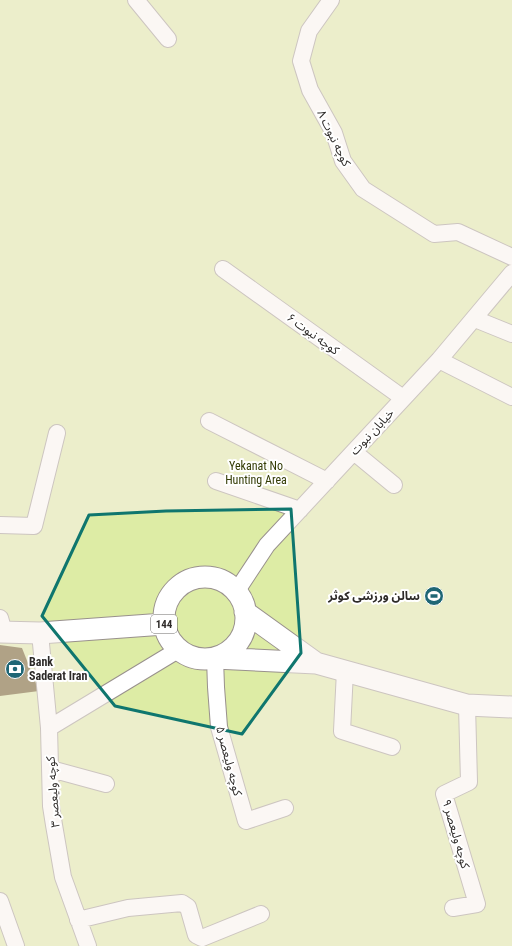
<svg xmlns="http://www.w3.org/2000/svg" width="512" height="946" font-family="'Roboto Condensed','Noto Sans Arabic',sans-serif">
<rect width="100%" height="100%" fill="#f8f0eb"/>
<path fill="#ddeca5" d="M 0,0 L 512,0 L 512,946 L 0,946 Z"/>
<path fill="#5a440c" d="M 0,645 L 22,648 L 39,691 L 0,696 Z"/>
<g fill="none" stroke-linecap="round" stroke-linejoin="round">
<defs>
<path id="minor" d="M 136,0 L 168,39
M 331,0 L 309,31 L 301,61 L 310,90 L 334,133 L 343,161 L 363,189 L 434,234 L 458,232 L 512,257
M 223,269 L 403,398
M 475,319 L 512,334
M 439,360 L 512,397
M 209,421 L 327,481
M 354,452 L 394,485
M 216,481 L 300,510
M 0,525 L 34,526 L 57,433
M 236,592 L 267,545 L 439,360 L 512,273
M 0,618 L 4,632
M 40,633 L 49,728 L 51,806 L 54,825 L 63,877 L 88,946
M 215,658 L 216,687 L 219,727 L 246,821 L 285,808
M 345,671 L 342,731 L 392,747
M 49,728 L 178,650
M 51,769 L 106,784
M 0,901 L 16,946
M 453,908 L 477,904 L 444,794 L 469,782 L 467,705
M 78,920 L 128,908 L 182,903 L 188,907 L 196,935 L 202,938 L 261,914"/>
<path id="major" d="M164 618a41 41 0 1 1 82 0a41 41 0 1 1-82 0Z
M 245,612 L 316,663
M 0,632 L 40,633 L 164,624
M 215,658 L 316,663 L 467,705 L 512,707"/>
</defs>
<use href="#minor" stroke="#99918d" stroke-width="18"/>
<use href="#major" stroke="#99918d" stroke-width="23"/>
<use href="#minor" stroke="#fff" stroke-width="16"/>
<use href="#major" stroke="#fff" stroke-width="21"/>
</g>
<path d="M0 0H512V946H0ZM 291,509 L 301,653 L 242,734 L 115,706 L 42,616 L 89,515 L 166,511 Z" fill="#f8f0eb" fill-opacity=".55" fill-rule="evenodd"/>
<path fill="none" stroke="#0f766e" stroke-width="3" stroke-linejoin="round" d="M 291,509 L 301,653 L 242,734 L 115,706 L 42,616 L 89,515 L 166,511 Z"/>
<defs>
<symbol id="stadium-disc" viewBox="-11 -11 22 22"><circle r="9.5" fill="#1f6675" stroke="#fff"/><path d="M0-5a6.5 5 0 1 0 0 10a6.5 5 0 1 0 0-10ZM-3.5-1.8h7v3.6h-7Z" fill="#fff"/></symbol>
<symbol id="bank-disc" viewBox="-11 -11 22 22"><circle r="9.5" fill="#1f6675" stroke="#fff"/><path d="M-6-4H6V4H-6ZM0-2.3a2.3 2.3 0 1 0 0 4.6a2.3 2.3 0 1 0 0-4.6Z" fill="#fff"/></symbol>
</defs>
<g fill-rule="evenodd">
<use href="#stadium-disc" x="423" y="585" width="22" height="22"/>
<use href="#bank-disc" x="4" y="658" width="22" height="22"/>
</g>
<g text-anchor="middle" stroke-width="4" stroke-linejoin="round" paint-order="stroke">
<rect fill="#fff" stroke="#6c6a68" stroke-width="1" x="151" y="615" width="26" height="18" rx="3"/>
<g font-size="11" font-weight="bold" fill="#2d2a28">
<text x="164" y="628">144</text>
</g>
<g font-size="12" fill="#2d2a28" stroke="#fff">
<text transform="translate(334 138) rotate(64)" y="4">کوچه نبوت ۸</text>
<text transform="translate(313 334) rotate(36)" y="4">کوچه نبوت ۶</text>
<text transform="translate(372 432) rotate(-47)" y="4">خیابان نبوت</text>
<text transform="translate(229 761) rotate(75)" y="4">کوچه ولیعصر ۵</text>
<text transform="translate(53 792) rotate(-94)" y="4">کوچه ولیعصر ۳</text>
<text transform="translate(456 834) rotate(74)" y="4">کوچه ولیعصر ۹</text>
</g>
<g font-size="12" fill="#333b04" stroke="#fff">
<text x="256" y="470">Yekanat No<tspan x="256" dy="14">Hunting Area</tspan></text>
</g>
<g font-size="12" font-weight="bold" fill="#2d2a28" stroke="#fff" text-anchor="end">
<text x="420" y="600">سالن ورزشی کوثر</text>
<text x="29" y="666" text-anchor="start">Bank<tspan x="29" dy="14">Saderat Iran</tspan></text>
</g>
</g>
</svg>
